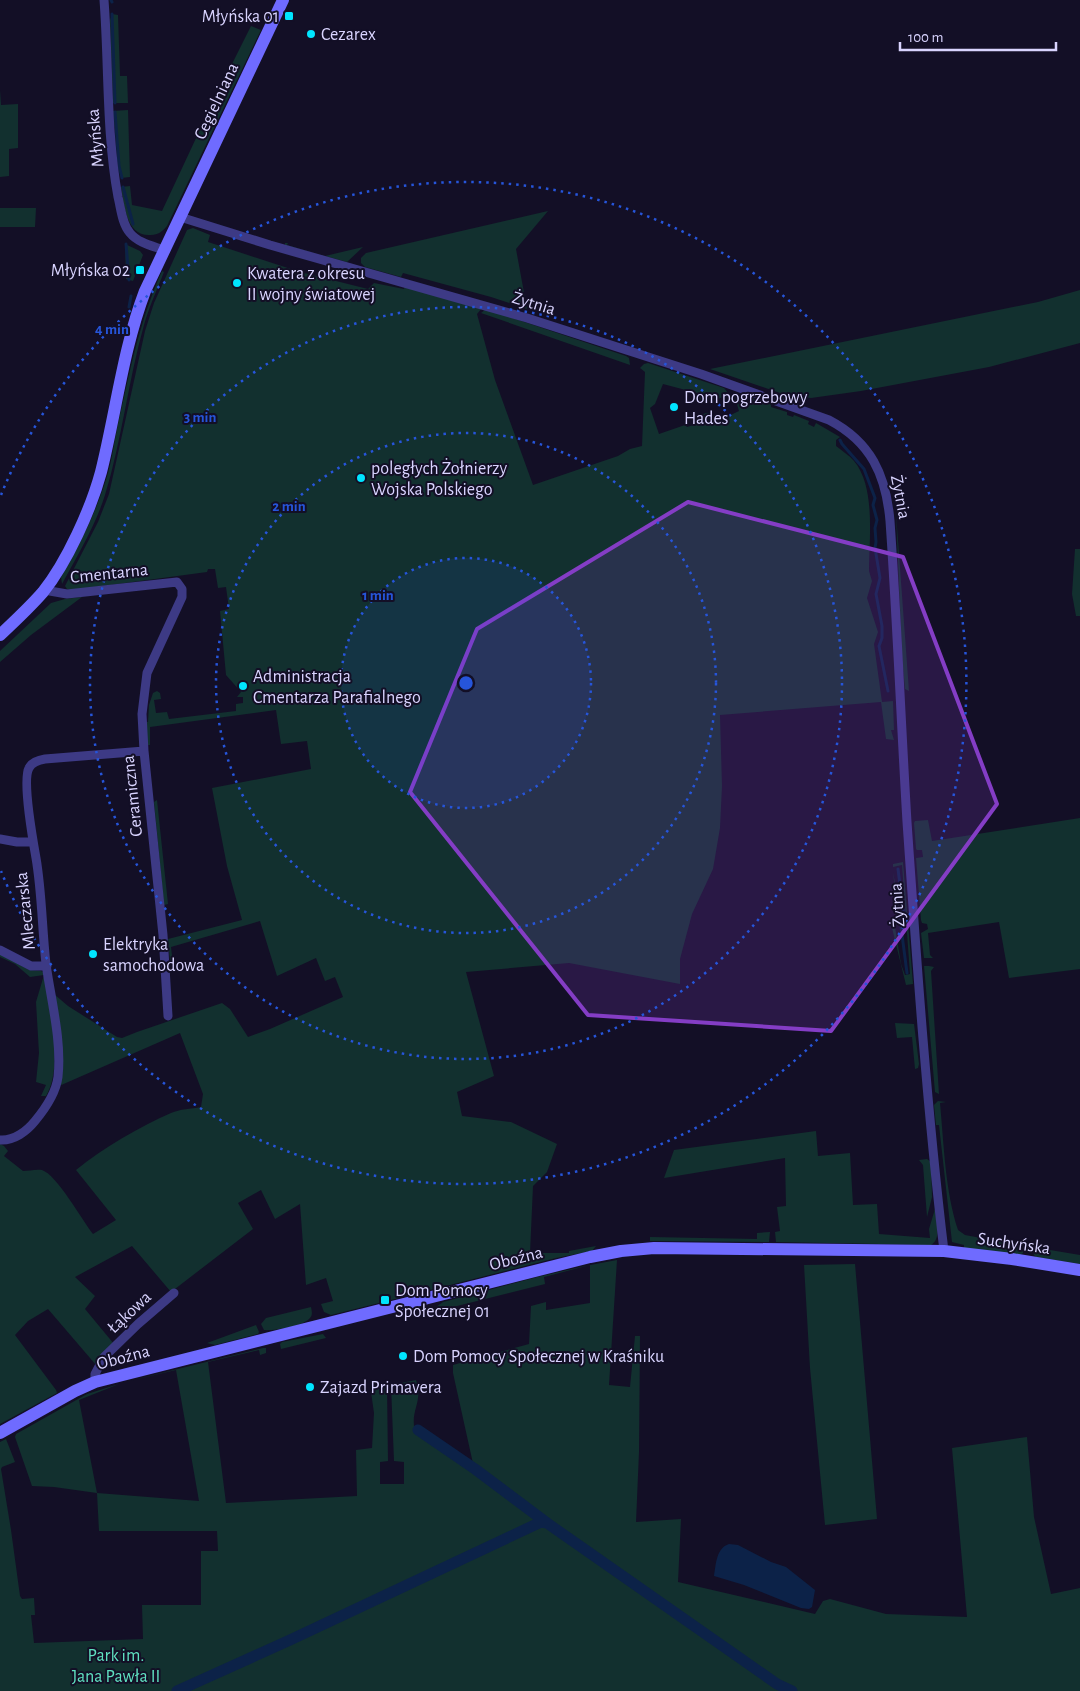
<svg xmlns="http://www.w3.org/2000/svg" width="1080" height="1691" font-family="'Alegreya Sans',sans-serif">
<rect width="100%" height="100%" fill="#130f26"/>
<path fill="#12302f" d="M 112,14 L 118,15 L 120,76 L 127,76 L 128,103 L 113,103 L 110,20 Z
M 251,26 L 261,30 L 167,226 C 163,231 158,235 151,235 C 126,237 124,204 121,187 L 130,186 L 132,205 L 162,211 L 212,104 Z
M 0,90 L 1,105 L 18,104 L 18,148 L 9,149 L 9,176 L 0,177 Z
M 128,110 L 130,177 L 121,178 L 113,111 Z
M 0,208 L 36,208 L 35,227 L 0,227 Z
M 548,211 L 516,249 L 527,309 L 491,297 L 403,273 L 401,277 L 365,267 L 361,263 L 361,258 L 366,253 Z
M 193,228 L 210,235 L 208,242 L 300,272 L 368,289 L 374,283 L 404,289 L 405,286 L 482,308 L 477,314 L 495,380 L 533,485 L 618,456 L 630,449 L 642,446 L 645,372 L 640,368 L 644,364 L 648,363 L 724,388 L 729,394 L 714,401 L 701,403 L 697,393 L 663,384 L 655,404 L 650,408 L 659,434 L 685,425 L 687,427 L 700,423 L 700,417 C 707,409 714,413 718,421 L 739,411 L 736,401 L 739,397 L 743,395 L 771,404 L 771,407 L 787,412 L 787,415 L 793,417 L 794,415 L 809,421 L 808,424 L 814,427 L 816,423 L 840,437 L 836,440 L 836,446 C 842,451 849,455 854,461 C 876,487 869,539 869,571 L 872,581 L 867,598 L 878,632 L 874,644 L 882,702 L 893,701 L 894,730 L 891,730 L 894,740 L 886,739 L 881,702 L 720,715 L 722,786 L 720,828 L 713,869 L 692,914 L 680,959 L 680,984 L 569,963 L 466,972 L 494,1076 L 457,1092 L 462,1116 L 511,1122 L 557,1144 L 547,1172 L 533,1186 L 530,1253 L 569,1253 L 569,1251 L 596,1246 L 592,1251 L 556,1258 L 391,1300 L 390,1296 L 380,1299 L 379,1303 L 331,1315 L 324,1312 L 321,1304 L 333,1301 L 326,1278 L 306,1285 L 300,1204 L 275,1219 L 261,1190 L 238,1203 L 253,1229 L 171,1292 L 132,1246 L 75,1277 L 95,1296 L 85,1309 L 114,1344 L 96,1365 L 48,1309 L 28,1321 L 15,1335 L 56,1390 L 57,1393 L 0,1424 L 0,1144 L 4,1146 L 8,1151 L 4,1156 L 23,1171 C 29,1171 35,1169 42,1170 C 57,1175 82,1220 93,1234 L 116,1220 L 76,1170 C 103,1148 139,1127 171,1113 C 180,1109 191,1109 201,1107 L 203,1094 L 180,1033 L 59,1086 L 54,994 L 68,1006 L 117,1037 L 122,1038 L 137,1032 L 222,1003 L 230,1009 L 248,1037 L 270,1029 L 343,997 L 335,977 L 325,981 L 316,958 L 277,976 L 260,921 L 171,947 L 174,973 L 171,970 L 168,939 L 242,920 L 227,866 L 212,788 L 311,769 L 307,741 L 281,744 L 276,710 L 150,727 L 150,745 L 147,745 L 146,722 L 148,722 L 149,705 L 153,693 L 157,691 L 160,693 L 161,699 L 154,700 L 156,713 L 167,712 L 169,719 L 236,711 L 236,704 L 243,703 L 243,697 L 237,697 L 241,692 L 226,675 L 220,611 L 229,609 L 226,587 L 218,588 L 215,569 L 208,569 L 207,572 L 73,590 L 67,589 L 65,586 L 98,522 L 109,494 L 145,331 L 154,303 L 187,230 Z
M 285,243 L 288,243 L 287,245 L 325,256 L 363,247 L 347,262 L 285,245 Z
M 125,244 L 140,251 L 143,255 L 133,281 L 126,279 Z
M 162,271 L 164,272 C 157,290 149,307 144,325 C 128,381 122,440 105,495 C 95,527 77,556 62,584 L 61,577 C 80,544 97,511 108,473 C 112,459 114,443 117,429 C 129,375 139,322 162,271 Z
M 1080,290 L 1080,343 L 989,367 L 861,391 L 811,398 L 800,397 L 794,401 L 781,398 L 783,394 L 710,369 L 1038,302 Z
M 486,309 L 626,356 L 629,358 L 630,365 L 481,313 Z
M 896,513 L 909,691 L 905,689 L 902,657 Z
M 1075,549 L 1080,549 L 1080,616 L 1076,616 L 1072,594 Z
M 82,597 L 31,635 L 0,662 L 0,651 L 51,603 L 65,599 Z
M 157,800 L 168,904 L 164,905 L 154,802 Z
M 1080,818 L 1080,969 L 1009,978 L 999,922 L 928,933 L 930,955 L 933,958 L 924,958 L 921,933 L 928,929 L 927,924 L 922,923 L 921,920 L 916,858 L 923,857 L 922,850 L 917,850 L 916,849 L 914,823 L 915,821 L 928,820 L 932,841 Z
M 903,862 L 913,984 L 906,985 L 892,928 L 898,917 L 893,872 L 901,917 L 895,927 L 901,964 L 905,975 L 910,974 L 902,865 L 893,867 L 893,864 Z
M 0,954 L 29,970 L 41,971 L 45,973 C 49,1008 64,1066 46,1096 L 41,1096 L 46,1085 L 36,1082 L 39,1053 L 36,1002 L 44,975 L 30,977 L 15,964 L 0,957 Z
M 924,966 L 929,966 L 934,967 L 931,971 L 939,1094 L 935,1092 Z
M 895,1023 L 914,1024 L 919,1064 L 918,1068 L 915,1069 L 912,1037 L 897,1038 Z
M 938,1101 L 946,1102 L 940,1103 C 944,1145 945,1190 958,1230 L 965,1235 L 1024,1246 L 1023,1253 L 1020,1255 L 964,1248 L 964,1245 L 952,1242 L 939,1125 L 936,1125 L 934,1105 Z
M 816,1131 L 818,1156 L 850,1153 L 853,1205 L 877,1204 L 879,1234 L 930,1238 L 929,1229 L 935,1209 C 936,1221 942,1238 931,1245 L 776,1242 L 775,1232 L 780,1231 L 777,1207 L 786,1206 L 785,1158 L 664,1178 L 674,1150 Z
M 927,1159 L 931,1162 L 932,1197 L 927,1217 L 923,1165 L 919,1160 Z
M 770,1232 L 769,1242 L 650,1241 L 650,1237 L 757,1239 L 757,1233 Z
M 1032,1247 L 1080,1255 L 1080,1264 L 1036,1257 L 1034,1255 Z
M 617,1260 L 609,1385 L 630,1387 L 635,1336 L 640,1336 L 639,1452 L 636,1522 L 681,1519 L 678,1582 L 815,1614 L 823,1601 L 830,1599 L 886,1614 L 967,1617 L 952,1448 L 1027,1437 L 1034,1517 L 1051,1594 L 1080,1588 L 1080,1691 L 0,1691 L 0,1442 L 6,1439 L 15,1462 L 2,1467 L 1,1469 L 11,1530 L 20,1596 L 22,1599 L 34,1598 L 35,1615 L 31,1615 L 34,1643 L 143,1639 L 142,1605 L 201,1605 L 201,1551 L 218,1551 L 217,1531 L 99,1531 L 97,1493 L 54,1487 L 32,1486 L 15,1437 L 16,1434 L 87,1394 L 119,1384 L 79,1400 L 97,1493 L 199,1501 L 176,1370 L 129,1381 L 263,1348 L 266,1348 L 266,1353 L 260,1355 L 259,1350 L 208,1362 L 226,1503 L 357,1496 L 356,1450 L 372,1448 L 374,1413 L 371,1392 L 371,1390 L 387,1387 L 388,1461 L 380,1462 L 380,1484 L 404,1484 L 404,1462 L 394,1461 L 391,1385 L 416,1380 C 423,1401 412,1408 414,1426 L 474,1468 L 453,1373 L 453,1365 L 529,1344 L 531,1306 L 546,1302 L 546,1310 L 590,1303 L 590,1265 L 544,1277 L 545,1284 L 437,1311 L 436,1307 L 443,1302 C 501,1287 558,1270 617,1260 Z
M 855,1264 L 877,1519 L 825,1525 L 810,1368 L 804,1265 Z
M 311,1307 C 312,1312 313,1316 309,1319 C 302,1326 274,1331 264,1330 L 261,1324 L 266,1318 Z
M 256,1325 L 259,1332 L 258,1334 L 215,1345 L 207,1343 Z
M 323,1334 L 326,1338 L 281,1349 L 280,1344 L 282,1342 Z"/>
<path fill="#0c2248" d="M 729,1544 L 738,1545 L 771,1562 L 786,1567 L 815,1590 L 812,1607 L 809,1609 L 801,1608 L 744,1585 L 714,1576 C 716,1565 716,1548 729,1544 Z"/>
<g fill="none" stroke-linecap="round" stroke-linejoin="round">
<path stroke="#0c2248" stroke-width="3" d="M 111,0 L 112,2
M 112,14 L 115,103
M 115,112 L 119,166 L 122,178
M 123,187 L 133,224
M 126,244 L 129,280
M 129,307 L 131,296
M 840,440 L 842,444 L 864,469 L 875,498 L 873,505 L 877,520 L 875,528 L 876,542 L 875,548 L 880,578 L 876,594 L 882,626 L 882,638 L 879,646 L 888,691
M 898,869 L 904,917 L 901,927 L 907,973"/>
<path stroke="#0c2248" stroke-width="11" d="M 418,1430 L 475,1469 L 547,1523
M 177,1691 L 290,1640 L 541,1522 L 547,1523 L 777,1684 L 792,1691"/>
<path stroke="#3d3a85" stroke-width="9" d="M 104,0 C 109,66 106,132 118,197 C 121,209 122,224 130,233 C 138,243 153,246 164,250
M 180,217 L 270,245 L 527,318 L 701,374 L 829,420 C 871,442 886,475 890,521 C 897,621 901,722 907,822 C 917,966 927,1109 944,1251
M 44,590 L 67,594 L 177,582 L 182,589 L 182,597 L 147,673 L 142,714 L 144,751 L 163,935 L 168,1016
M 0,839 L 17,842 L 32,842
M 0,950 L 31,966 L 47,966
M 0,1140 C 14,1141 27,1131 35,1121 C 45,1109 56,1092 58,1077 C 62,1041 51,1000 46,964 C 42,929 42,893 36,858 C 33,841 22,780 29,768 C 32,762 39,760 45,759 L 144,751
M 95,1382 L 95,1374 L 104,1357 L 138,1324 L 174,1293"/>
<path stroke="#6f6bff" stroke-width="12" d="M 0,635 C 15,621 30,607 43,592 C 67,562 91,509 101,472 C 116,412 123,349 145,291 L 283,0
M 0,1433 L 75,1391 L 95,1382 L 590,1257 L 621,1251 L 654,1248 L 944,1251 L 1012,1259 L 1080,1270"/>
</g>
<path fill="#843dc5" fill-opacity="0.2" stroke="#843dc5" stroke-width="4" stroke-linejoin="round" d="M 688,502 L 903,557 L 997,804 L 831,1031 L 588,1015 L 410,792 L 477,629 Z"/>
<circle cx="466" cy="683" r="125" fill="#2655da" fill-opacity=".12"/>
<g fill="none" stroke="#2655da" stroke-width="2.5" stroke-dasharray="2.5 5">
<circle cx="466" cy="683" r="125"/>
<circle cx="466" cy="683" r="250"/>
<circle cx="466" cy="683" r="376"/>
<path d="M1 495A501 501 0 1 1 1 871"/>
</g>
<g fill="#00e5ff" stroke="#130f26" stroke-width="2">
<rect x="284" y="11" width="10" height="10" rx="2.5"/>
<circle cx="311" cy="34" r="5"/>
<rect x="135" y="265" width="10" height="10" rx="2.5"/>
<circle cx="237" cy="283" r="5"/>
<circle cx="674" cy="407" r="5"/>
<circle cx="361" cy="478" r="5"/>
<circle cx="243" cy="686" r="5"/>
<circle cx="93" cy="954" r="5"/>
<rect x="380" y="1295" width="10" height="10" rx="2.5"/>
<circle cx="403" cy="1356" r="5"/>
<circle cx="310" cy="1387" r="5"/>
</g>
<g text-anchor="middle" stroke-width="4" stroke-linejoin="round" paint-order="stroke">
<g font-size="18" fill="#d9d4ff" stroke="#130f26" text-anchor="start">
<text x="279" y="22" text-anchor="end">Młyńska 01</text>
<text x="321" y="40">Cezarex</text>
<text x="130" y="276" text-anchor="end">Młyńska 02</text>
<text x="247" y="279">Kwatera z okresu<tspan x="247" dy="21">II wojny światowej</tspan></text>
<text x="684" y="403">Dom pogrzebowy<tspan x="684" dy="21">Hades</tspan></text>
<text x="371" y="474">poległych Żołnierzy<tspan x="371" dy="21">Wojska Polskiego</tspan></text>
<text x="253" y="682">Administracja<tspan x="253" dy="21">Cmentarza Parafialnego</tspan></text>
<text x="103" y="950">Elektryka<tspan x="103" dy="21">samochodowa</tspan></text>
<text x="395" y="1296">Dom Pomocy<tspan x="395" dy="21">Społecznej 01</tspan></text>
<text x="413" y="1362">Dom Pomocy Społecznej w Kraśniku</text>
<text x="320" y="1393">Zajazd Primavera</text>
</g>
<g font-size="18" fill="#d9d4ff" stroke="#130f26">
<text transform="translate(216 101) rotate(-65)" y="6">Cegielniana</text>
<text transform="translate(95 138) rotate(-95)" y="6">Młyńska</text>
<text transform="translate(534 303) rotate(17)" y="6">Żytnia</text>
<text transform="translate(901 497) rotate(79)" y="6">Żytnia</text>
<text transform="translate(109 573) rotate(-6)" y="6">Cmentarna</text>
<text transform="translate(132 796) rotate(-96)" y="6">Ceramiczna</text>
<text transform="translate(897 905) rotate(-94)" y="6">Żytnia</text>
<text transform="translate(25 911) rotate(-96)" y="6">Mleczarska</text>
<text transform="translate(1014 1243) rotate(8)" y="6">Suchyńska</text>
<text transform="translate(516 1258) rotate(-14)" y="6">Oboźna</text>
<text transform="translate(129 1312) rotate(-43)" y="6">Łąkowa</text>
<text transform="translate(123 1357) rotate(-15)" y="6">Oboźna</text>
</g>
<g font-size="18" fill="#5fe0c0" stroke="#130f26">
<text x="116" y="1661">Park im.<tspan x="116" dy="21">Jana Pawła II</tspan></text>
</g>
</g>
<circle cx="466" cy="683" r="8" fill="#2655da" stroke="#130f26" stroke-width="2.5"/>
<g font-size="15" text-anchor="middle" font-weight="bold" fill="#2655da" stroke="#130f26" stroke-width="4" stroke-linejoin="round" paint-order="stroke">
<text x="112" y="334">4 min</text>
<text x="200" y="422">3 min</text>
<text x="289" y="511">2 min</text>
<text x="378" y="600">1 min</text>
</g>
<path d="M900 42v8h156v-8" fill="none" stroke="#d9d4ff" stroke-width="2.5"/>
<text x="908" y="42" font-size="15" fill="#d9d4ff" stroke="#130f26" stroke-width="4" paint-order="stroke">100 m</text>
</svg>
